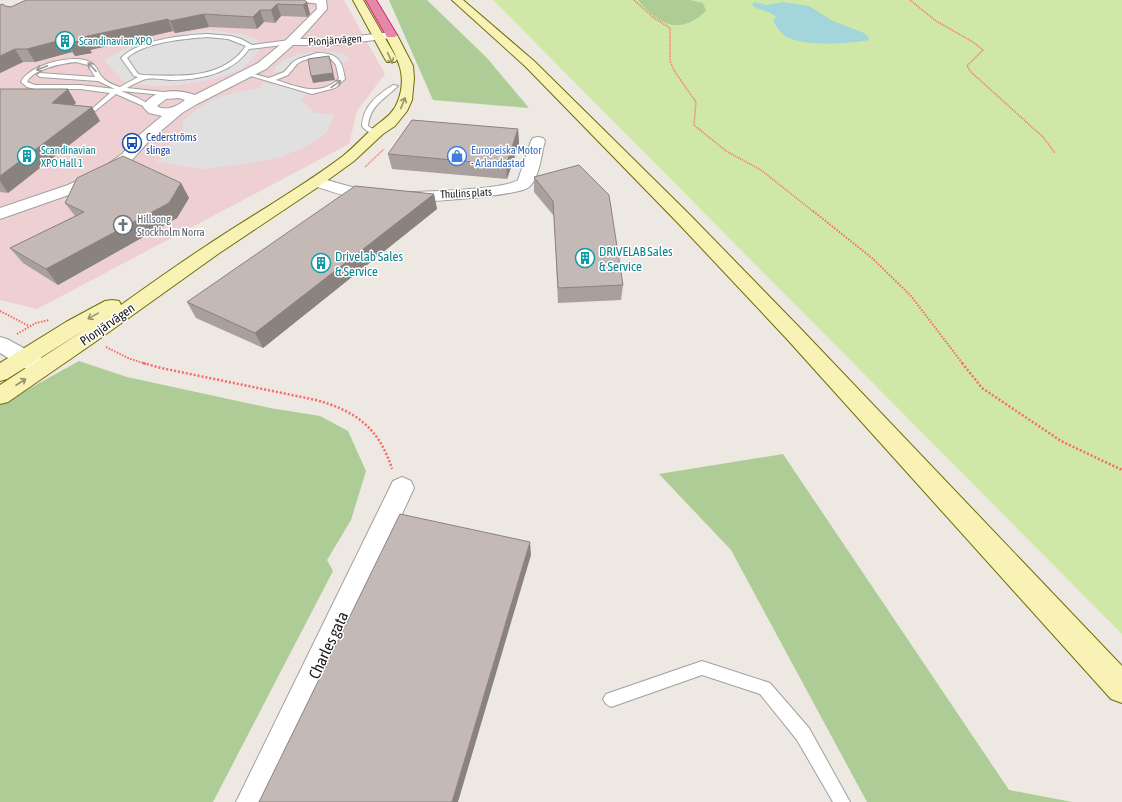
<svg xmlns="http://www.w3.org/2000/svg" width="1122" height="802" font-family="'Asap Condensed',sans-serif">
<rect width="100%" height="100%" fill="#ede8e1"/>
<path fill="#eed0d3" d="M 34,0 L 344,0 L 385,74 L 357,111 L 349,144 L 37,309 L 0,300 L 0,15 Z"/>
<path fill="#d0e8a7" d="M 493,0 L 1122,0 L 1122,634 L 495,2 Z"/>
<path fill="#aecc96" d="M 389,0 L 427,0 L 487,58 L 529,108 L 433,100 Z
M 638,0 L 690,0 L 703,3 L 706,11 C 680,36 658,25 638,0 Z
M 79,361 L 127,377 L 270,408 L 320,416 L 348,431 L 366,471 L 351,520 L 327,560 L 333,571 L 213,802 L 0,802 L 0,405 Z
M 783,454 L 1009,790 L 1072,802 L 867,802 L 731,550 L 659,474 Z"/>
<path fill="#e0e0e0" d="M 212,30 L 247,35 L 258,40 L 259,51 L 243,68 L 226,75 L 209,80 L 172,86 L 151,86 L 123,81 L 104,60 L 126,48 L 196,31 Z
M 310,52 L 335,52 L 343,54 L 349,59 L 342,63 L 335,57 L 330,55 L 309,56 L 291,62 L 282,72 L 273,72 L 277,65 L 283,61 L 299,54 Z
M 263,82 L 290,88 L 305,94 L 301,100 L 315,113 L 334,115 L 326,133 L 303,148 L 277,158 L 245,164 L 201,169 L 156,162 L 174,150 L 166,147 L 184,134 L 182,122 L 192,113 L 207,103 L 223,96 L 238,92 L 261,88 Z"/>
<path fill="#a2d6db" d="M 754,2 L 767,5 L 783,2 L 809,6 L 833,21 L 864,33 L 868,36 L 869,40 C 849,44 803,47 785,36 C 780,32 776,26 773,21 L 776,17 C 769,10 759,11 752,5 Z"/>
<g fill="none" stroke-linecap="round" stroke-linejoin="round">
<defs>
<path id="service" d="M 263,0 L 278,2 L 296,0 L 321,0 L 324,2 L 321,4 C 313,3 305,2 298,3 C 286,4 274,9 263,0 Z
M 207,34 L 231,36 L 241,39 L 252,45 L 290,40 L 293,42 L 290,44 L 249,49 C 232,74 199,80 170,80 C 162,79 150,77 143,80 C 137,82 132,85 127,88 L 172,93 L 174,94 L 174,96 L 121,91 L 138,98 L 152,106 L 153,107 L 150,109 L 116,94 L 95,111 L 93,110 L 93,108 L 110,93 L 80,89 L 35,89 L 27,87 L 21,82 C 28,65 74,53 90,62 C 96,65 98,71 101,76 C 106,82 113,85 120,87 L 138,77 L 134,76 L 121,58 C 138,40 183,35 207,34 ZM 207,37 L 228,39 L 246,46 C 222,80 180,76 143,75 L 138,74 L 127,58 C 145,42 183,39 207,37 ZM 76,62 L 88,65 L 95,77 L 40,73 L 37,75 L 40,77 L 98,81 L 115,89 L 80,85 L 35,85 L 27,82 C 32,69 64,63 76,62 Z
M 317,53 C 338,53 342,60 345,79 L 335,88 L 312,94 L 244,74 L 247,72 L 269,78 L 284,72 L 293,62 L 298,59 ZM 323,57 L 331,59 L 336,65 L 339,79 C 318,97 299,87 276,80 L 288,75 L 297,64 L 302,61 L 311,58 Z
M 393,85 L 398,86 C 385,99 370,105 368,126 L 371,128 L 381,131 C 375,136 366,132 362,126 C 363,106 377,95 393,85 Z
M 702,661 L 770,683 L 809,728 L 850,802 L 833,802 L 797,740 L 760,694 L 702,675 L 611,707 L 606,704 L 603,699 L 606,694 Z"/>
<path id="minor" d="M 316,0 L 326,0 L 327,9 L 300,39 L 334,39 L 391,32 L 397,35 L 391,38 L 334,45 L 293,45 L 266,69 L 197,104 L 182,113 L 148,142 L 132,160 L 111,175 L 80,191 L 0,219 L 0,208 L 68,185 L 101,169 L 122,154 L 138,136 L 162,116 L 149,113 L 143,107 C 152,88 178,89 195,95 L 258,63 L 286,40 L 317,9 ZM 179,98 L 185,100 C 178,106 166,112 157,106 L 166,99 Z
M 538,137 L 543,138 L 545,141 C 541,154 540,177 529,187 C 518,197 397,205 378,202 C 355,200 333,192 311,185 L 308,182 L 311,179 L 316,177 L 366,191 L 381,193 C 407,192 502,191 518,180 L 531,141 L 533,138 Z
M 402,477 L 411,481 L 414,488 L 270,802 L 236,802 L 393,481 Z"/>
<path id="tertiary" d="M 0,337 L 7,339 L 49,362 L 52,367 L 49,372 C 33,377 14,361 0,353 Z"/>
<path id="secondary" d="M 353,0 L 363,0 L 397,59 L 395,62 L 387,62 L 385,59 Z
M 452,0 L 463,0 L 534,61 L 689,214 L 800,328 L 1122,666 L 1122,703 L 1111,699 L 786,338 L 677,222 L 526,67 Z
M 391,32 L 397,35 L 413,66 L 414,78 L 412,100 L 407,111 L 395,126 L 383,134 L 354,161 L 321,185 L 218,254 L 95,342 L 8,402 L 0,404 L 0,385 L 86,329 L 7,379 L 0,381 L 0,363 L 66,322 L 105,301 L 112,300 L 119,301 L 121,305 C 149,285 177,265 206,246 C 251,216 299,189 343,156 C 353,148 362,138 372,129 C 382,120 393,115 398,101 C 408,74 397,58 385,35 Z"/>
<path id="motorway" d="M 366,0 L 376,0 L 397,35 L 395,37 L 387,37 Z"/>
</defs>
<use href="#service" stroke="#a0a0a0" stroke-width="2"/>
<use href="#minor" stroke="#a0a0a0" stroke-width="2"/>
<use href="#tertiary" stroke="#a0a0a0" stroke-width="2"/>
<use href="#secondary" stroke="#706d06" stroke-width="2"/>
<use href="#motorway" stroke="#d4257a" stroke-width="2"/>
<path stroke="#f8686d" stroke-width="1.5" stroke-dasharray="1 1" stroke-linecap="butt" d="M 634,0 L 654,18 L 670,28 L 670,61 L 675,72 L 696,102 L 694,125 L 726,151 L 761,170 L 814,212
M 910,0 L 936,21 L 973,42 L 983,50 L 967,66 L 971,72 L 1043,137 L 1055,153
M 365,167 L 384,149"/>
<path stroke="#f8686d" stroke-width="2" stroke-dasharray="1.5 1.5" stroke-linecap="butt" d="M 813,211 L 872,258 L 911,296 L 963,364
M 0,311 L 29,326
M 17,334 L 36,323 L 49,320
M 106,347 L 128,358 L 146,364"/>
<path stroke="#f8686d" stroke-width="2.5" stroke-dasharray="2 2" stroke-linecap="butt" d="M 143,363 L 161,368 L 316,400 C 356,411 379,428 392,469
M 962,363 L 982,388 L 1061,441 L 1122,470"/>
<use href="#service" fill="#fff" fill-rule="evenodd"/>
<use href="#minor" fill="#fff" fill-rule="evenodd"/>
<use href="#tertiary" fill="#fff" fill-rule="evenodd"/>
<use href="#secondary" fill="#f8f2b4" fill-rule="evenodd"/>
<use href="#motorway" fill="#e589a7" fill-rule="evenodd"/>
</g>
<path fill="#a99f9c" d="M 307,2 L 310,14 L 307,17 L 281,16 L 275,23 L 264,22 L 257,29 L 209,27 L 175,33 L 173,31 L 90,50 L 92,53 L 75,56 L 72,52 L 35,62 L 23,62 L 0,73 L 0,5 L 11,7 Z
M 0,89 L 76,103 L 73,105 L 92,107 L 100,121 L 8,193 L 0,192 Z
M 518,129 L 519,144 L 507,179 L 392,169 L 388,154 Z
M 534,177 L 623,285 L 621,300 L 558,303 L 554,216 L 534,192 Z
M 181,183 L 189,198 L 177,218 L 58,285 L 23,263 L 10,248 L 75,216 L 65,203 Z
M 434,194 L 437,209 L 263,348 L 196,318 L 187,302 Z"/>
<path fill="#8a827f" d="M 307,2 L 310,14 L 307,17 L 303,5 Z
M 277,4 L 281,16 L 275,23 L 271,10 Z
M 260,10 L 264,22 L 257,29 L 253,17 Z
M 204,14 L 209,27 L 175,33 L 170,21 Z
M 168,19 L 173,31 L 90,50 L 92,53 L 75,56 L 68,43 L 83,37 Z
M 65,39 L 72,52 L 35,62 L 27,49 Z
M 15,49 L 23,62 L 0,73 L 0,56 Z
M 329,56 L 335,80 L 313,83 L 311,76 Z
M 68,89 L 76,103 L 60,117 L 52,103 Z
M 92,107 L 100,121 L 8,193 L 0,181 L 0,176 Z
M 518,129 L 519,144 L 507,179 L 506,165 Z
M 181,183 L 189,198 L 177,218 L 58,285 L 46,269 Z
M 434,194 L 437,209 L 263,348 L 255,333 Z
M 530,542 L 531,555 L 458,802 L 452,802 Z"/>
<path fill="#c5b9b5" stroke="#8a827f" d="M 26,0 L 304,0 L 307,2 L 303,5 L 277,4 L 271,10 L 260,10 L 253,17 L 204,14 L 170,21 L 168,19 L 83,37 L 85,40 L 68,43 L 65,39 L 27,49 L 15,49 L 0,56 L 0,5 L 3,4 L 5,6 L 11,7 Z
M 329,56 L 333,73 L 311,76 L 308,59 Z
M 0,89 L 68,89 L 52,103 L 92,107 L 0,176 Z
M 412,120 L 518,129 L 506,165 L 388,154 Z
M 123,156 L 181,183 L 169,203 L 46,269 L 10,248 L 84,212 L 65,203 L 77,178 Z
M 579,165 L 609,195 L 623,285 L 558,288 L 553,201 L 534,177 Z
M 355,186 L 434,194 L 255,333 L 187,302 Z
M 400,514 L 530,542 L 452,802 L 259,802 Z"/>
<defs><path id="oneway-shaft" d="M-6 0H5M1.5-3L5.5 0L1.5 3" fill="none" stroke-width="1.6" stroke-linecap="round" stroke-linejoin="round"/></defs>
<g stroke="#959270">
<use href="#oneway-shaft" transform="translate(390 58) rotate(66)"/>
<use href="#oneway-shaft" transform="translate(403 103) rotate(-68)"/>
<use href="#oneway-shaft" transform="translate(93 316) rotate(151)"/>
<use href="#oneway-shaft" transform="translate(21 382) rotate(-33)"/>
</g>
<g stroke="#999">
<use href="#oneway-shaft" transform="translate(92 67) rotate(-133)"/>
<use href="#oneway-shaft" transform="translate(42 68) rotate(159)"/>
<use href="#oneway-shaft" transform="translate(336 84) rotate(-35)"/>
</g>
<defs>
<symbol id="building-ring" viewBox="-11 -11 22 22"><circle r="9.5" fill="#fff" stroke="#0f9aa8" stroke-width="1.5"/><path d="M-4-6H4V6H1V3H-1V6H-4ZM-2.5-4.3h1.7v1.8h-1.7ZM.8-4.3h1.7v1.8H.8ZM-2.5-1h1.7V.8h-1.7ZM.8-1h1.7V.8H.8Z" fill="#0f9aa8"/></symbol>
<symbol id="bus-ring" viewBox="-11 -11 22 22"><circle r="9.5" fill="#fff" stroke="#1a4fb4" stroke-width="1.5"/><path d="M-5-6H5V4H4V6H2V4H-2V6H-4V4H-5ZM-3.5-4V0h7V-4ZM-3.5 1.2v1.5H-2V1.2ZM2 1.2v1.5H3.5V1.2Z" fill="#1a4fb4"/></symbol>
<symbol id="shop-ring" viewBox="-11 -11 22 22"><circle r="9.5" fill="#fff" stroke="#3f7fe0" stroke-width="1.5"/><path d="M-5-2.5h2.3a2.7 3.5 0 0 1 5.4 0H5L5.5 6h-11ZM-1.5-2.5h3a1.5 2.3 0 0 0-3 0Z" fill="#3f7fe0"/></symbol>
<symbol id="church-ring" viewBox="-11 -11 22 22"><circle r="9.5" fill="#fff" stroke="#6b7280" stroke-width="1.5"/><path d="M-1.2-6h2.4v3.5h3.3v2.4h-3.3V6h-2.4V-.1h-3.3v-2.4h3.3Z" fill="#6b7280"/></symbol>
</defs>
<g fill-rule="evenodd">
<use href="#building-ring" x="54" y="30" width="22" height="22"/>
<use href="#bus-ring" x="121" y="132" width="22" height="22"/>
<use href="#building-ring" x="16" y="145" width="22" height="22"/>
<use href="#shop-ring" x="446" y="145" width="22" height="22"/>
<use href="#church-ring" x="112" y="214" width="22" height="22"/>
<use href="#building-ring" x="574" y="247" width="22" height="22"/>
<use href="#building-ring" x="310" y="252" width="22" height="22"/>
</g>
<g text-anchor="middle" stroke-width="3" stroke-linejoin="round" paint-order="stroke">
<g font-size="11" fill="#1c1c1c" stroke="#fff">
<text transform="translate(335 40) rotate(-4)" y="4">Pionjärvägen</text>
<text transform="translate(466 193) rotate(-3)" y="4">Thulins plats</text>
</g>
<g font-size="11" fill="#0d838f" stroke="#fff" text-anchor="start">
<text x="79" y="45">Scandinavian XPO</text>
<text x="41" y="154">Scandinavian<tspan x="41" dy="13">XPO Hall 1</tspan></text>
</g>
<g font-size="11" fill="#164399" stroke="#fff" text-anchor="start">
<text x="146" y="141">Cederströms<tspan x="146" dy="13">slinga</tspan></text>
</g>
<g font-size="11" fill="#366cbe" stroke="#fff" text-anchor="start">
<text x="471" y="154">Europeiska Motor<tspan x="471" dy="13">- Arlandastad</tspan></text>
</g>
<g font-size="11" fill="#5b616d" stroke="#fff" text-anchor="start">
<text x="137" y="223">Hillsong<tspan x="137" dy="13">Stockholm Norra</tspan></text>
</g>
<g font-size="13" fill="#0d838f" stroke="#fff" text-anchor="start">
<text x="599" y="256">DRIVELAB Sales<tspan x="599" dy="15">&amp; Service</tspan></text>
<text x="335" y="261">Drivelab Sales<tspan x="335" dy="15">&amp; Service</tspan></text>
</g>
<g font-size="13" fill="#1c1c1c" stroke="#fff">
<text transform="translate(107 324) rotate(-35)" y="5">Pionjärvägen</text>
</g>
<g font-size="16" fill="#1c1c1c" stroke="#fff">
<text transform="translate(328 645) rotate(-65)" y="6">Charles gata</text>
</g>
</g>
</svg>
